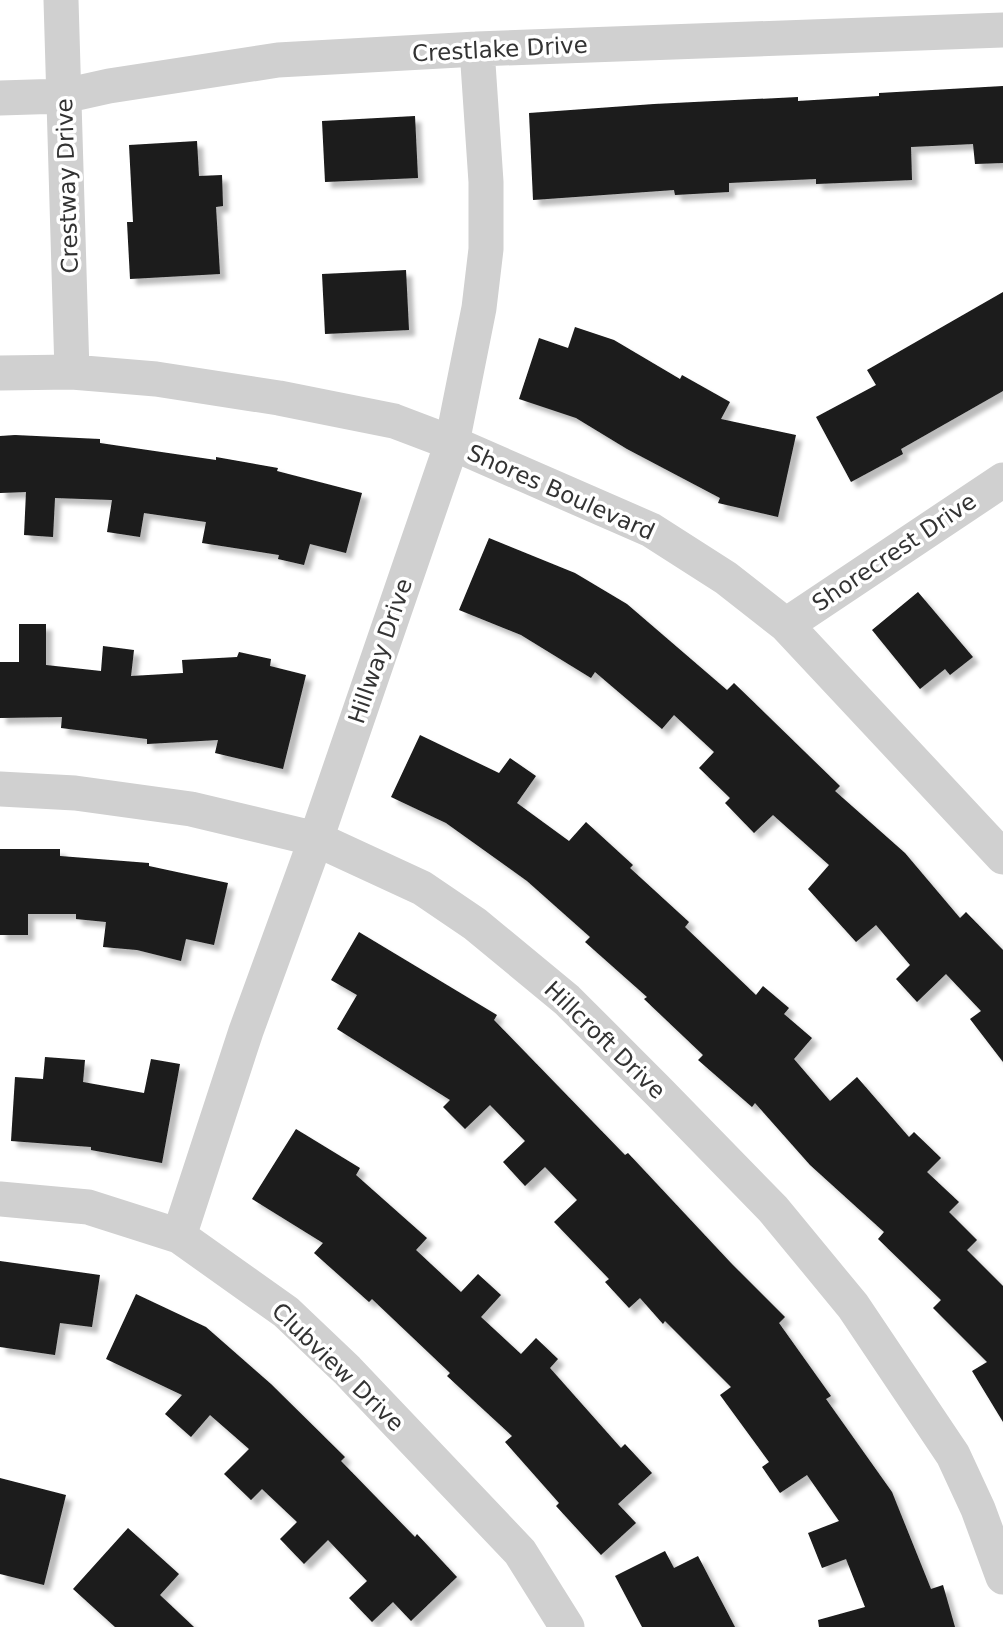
<svg xmlns="http://www.w3.org/2000/svg" width="1003" height="1627" font-family="'DejaVu Sans',sans-serif">
<defs>
<filter id="shadow"><feDropShadow dx="6" dy="6" stdDeviation="2" flood-color="#0004"/></filter>
</defs>
<rect width="100%" height="100%" fill="#fff"/>
<path fill="#1a1a1a" filter="url(#shadow)" d="M 1003,86 L 1003,163 L 975,164 L 973,144 L 911,147 L 912,180 L 816,184 L 816,179 L 729,183 L 729,192 L 675,195 L 674,190 L 533,200 L 529,113 L 654,104 L 798,97 L 798,101 L 879,96 L 879,93 Z
M 415,116 L 418,178 L 325,182 L 322,121 Z
M 197,141 L 199,176 L 222,175 L 223,206 L 216,207 L 220,274 L 130,279 L 127,222 L 133,222 L 129,145 Z
M 406,270 L 409,330 L 325,334 L 322,274 Z
M 1003,292 L 1003,391 L 901,449 L 903,454 L 851,482 L 816,417 L 876,385 L 867,370 Z
M 575,327 L 614,340 L 680,379 L 682,375 L 730,402 L 721,419 L 796,435 L 778,517 L 718,503 L 720,498 L 627,449 L 576,418 L 519,399 L 539,338 L 568,348 Z
M 15,435 L 100,439 L 100,443 L 216,460 L 216,457 L 278,468 L 277,471 L 362,493 L 346,553 L 310,544 L 304,565 L 278,559 L 279,555 L 202,543 L 206,522 L 144,513 L 140,537 L 107,532 L 112,500 L 55,498 L 53,537 L 24,535 L 26,492 L 0,493 L 0,436 Z
M 489,538 L 575,573 L 627,604 L 727,690 L 734,683 L 840,786 L 835,791 L 905,853 L 960,918 L 966,912 L 1003,950 L 1003,1062 L 970,1019 L 981,1011 L 946,974 L 917,1002 L 896,979 L 910,965 L 876,925 L 856,942 L 808,889 L 829,865 L 773,815 L 754,833 L 725,803 L 730,798 L 699,768 L 714,752 L 674,715 L 662,729 L 595,672 L 591,678 L 521,635 L 459,610 Z
M 918,592 L 973,657 L 950,675 L 945,669 L 920,689 L 872,630 Z
M 19,624 L 46,624 L 46,665 L 101,671 L 103,646 L 134,650 L 131,676 L 183,673 L 182,660 L 237,657 L 239,652 L 271,659 L 270,666 L 306,675 L 283,769 L 215,753 L 218,740 L 147,744 L 147,739 L 61,728 L 62,717 L 0,718 L 0,662 L 19,662 Z
M 420,735 L 499,773 L 510,758 L 536,776 L 517,803 L 569,841 L 586,822 L 633,865 L 630,868 L 689,922 L 685,927 L 756,995 L 763,986 L 789,1008 L 784,1014 L 812,1038 L 794,1059 L 830,1101 L 857,1077 L 909,1137 L 914,1132 L 941,1158 L 927,1172 L 959,1202 L 949,1212 L 977,1240 L 967,1250 L 1003,1286 L 1003,1422 L 972,1371 L 987,1362 L 933,1308 L 941,1300 L 878,1239 L 884,1232 L 810,1165 L 755,1103 L 752,1107 L 698,1060 L 703,1055 L 644,999 L 647,997 L 585,942 L 590,937 L 527,881 L 446,823 L 391,797 Z
M 0,849 L 60,849 L 60,856 L 149,863 L 149,866 L 228,883 L 214,945 L 186,939 L 181,961 L 137,950 L 103,947 L 106,922 L 76,919 L 76,914 L 28,914 L 28,935 L 0,935 Z
M 359,932 L 497,1015 L 494,1020 L 625,1155 L 628,1153 L 731,1263 L 785,1317 L 779,1323 L 831,1396 L 826,1399 L 892,1492 L 931,1589 L 943,1585 L 955,1627 L 819,1627 L 818,1620 L 865,1607 L 846,1559 L 822,1568 L 808,1533 L 839,1521 L 807,1475 L 780,1493 L 762,1467 L 769,1462 L 720,1395 L 731,1387 L 665,1321 L 663,1324 L 640,1298 L 629,1308 L 605,1282 L 609,1279 L 554,1222 L 577,1200 L 545,1167 L 525,1186 L 503,1162 L 525,1141 L 490,1105 L 465,1129 L 443,1107 L 450,1100 L 337,1029 L 357,995 L 331,980 Z
M 45,1057 L 85,1060 L 83,1082 L 144,1093 L 151,1059 L 180,1064 L 162,1163 L 91,1150 L 91,1147 L 11,1141 L 15,1077 L 43,1079 Z
M 296,1129 L 360,1168 L 356,1175 L 427,1238 L 416,1250 L 461,1292 L 478,1274 L 501,1295 L 481,1317 L 521,1354 L 536,1338 L 558,1359 L 550,1368 L 621,1448 L 625,1444 L 652,1473 L 618,1504 L 636,1523 L 601,1555 L 556,1506 L 559,1503 L 505,1442 L 512,1436 L 447,1376 L 450,1373 L 372,1299 L 369,1302 L 314,1253 L 323,1243 L 252,1199 Z
M 0,1261 L 100,1275 L 92,1327 L 60,1323 L 55,1355 L 0,1347 Z
M 136,1294 L 206,1327 L 271,1384 L 345,1457 L 341,1461 L 415,1537 L 417,1534 L 457,1577 L 411,1621 L 393,1602 L 372,1622 L 349,1598 L 367,1581 L 328,1540 L 304,1564 L 280,1539 L 297,1522 L 262,1489 L 251,1500 L 224,1474 L 249,1449 L 210,1415 L 191,1437 L 165,1414 L 182,1395 L 106,1359 Z
M 0,1478 L 66,1495 L 44,1585 L 0,1574 Z
M 128,1528 L 179,1574 L 160,1595 L 194,1627 L 115,1627 L 73,1589 Z
M 665,1551 L 674,1568 L 698,1556 L 735,1627 L 642,1627 L 615,1576 Z"/>
<g fill="none" stroke-linecap="round" stroke-linejoin="round">
<path stroke="#d0d0d0" stroke-width="35" d="M 61,0 L 72,372
M 0,98 L 64,96 L 109,86 L 278,60 L 477,49 L 1003,30
M 0,373 L 72,372 L 156,379 L 279,398 L 394,421 L 452,443 L 651,530 L 726,578 L 786,625 L 1003,857
M 786,625 L 1003,480
M 0,789 L 75,793 L 191,809 L 316,839 L 422,888 L 475,924 L 567,1000 L 659,1092 L 773,1209 L 853,1306 L 953,1455 L 978,1509 L 1003,1577
M 0,1199 L 88,1207 L 179,1236 L 286,1312 L 347,1370 L 520,1552 L 567,1627
M 179,1236 L 246,1031 L 316,839 L 452,443 L 479,308 L 486,249 L 486,182 L 477,49"/>
</g>
<g text-anchor="middle" stroke-width="7" stroke-linejoin="round" paint-order="stroke">
<g font-size="23" fill="#333" stroke="#fff">
<text transform="translate(500 49) rotate(-3)" y="8">Crestlake Drive</text>
<text transform="translate(67 186) rotate(-92)" y="8">Crestway Drive</text>
<text transform="translate(561 492) rotate(24)" y="8">Shores Boulevard</text>
<text transform="translate(894 552) rotate(-34)" y="8">Shorecrest Drive</text>
<text transform="translate(380 651) rotate(-71)" y="8">Hillway Drive</text>
<text transform="translate(605 1040) rotate(44)" y="8">Hillcroft Drive</text>
<text transform="translate(338 1367) rotate(44)" y="8">Clubview Drive</text>
</g>
</g>
</svg>
